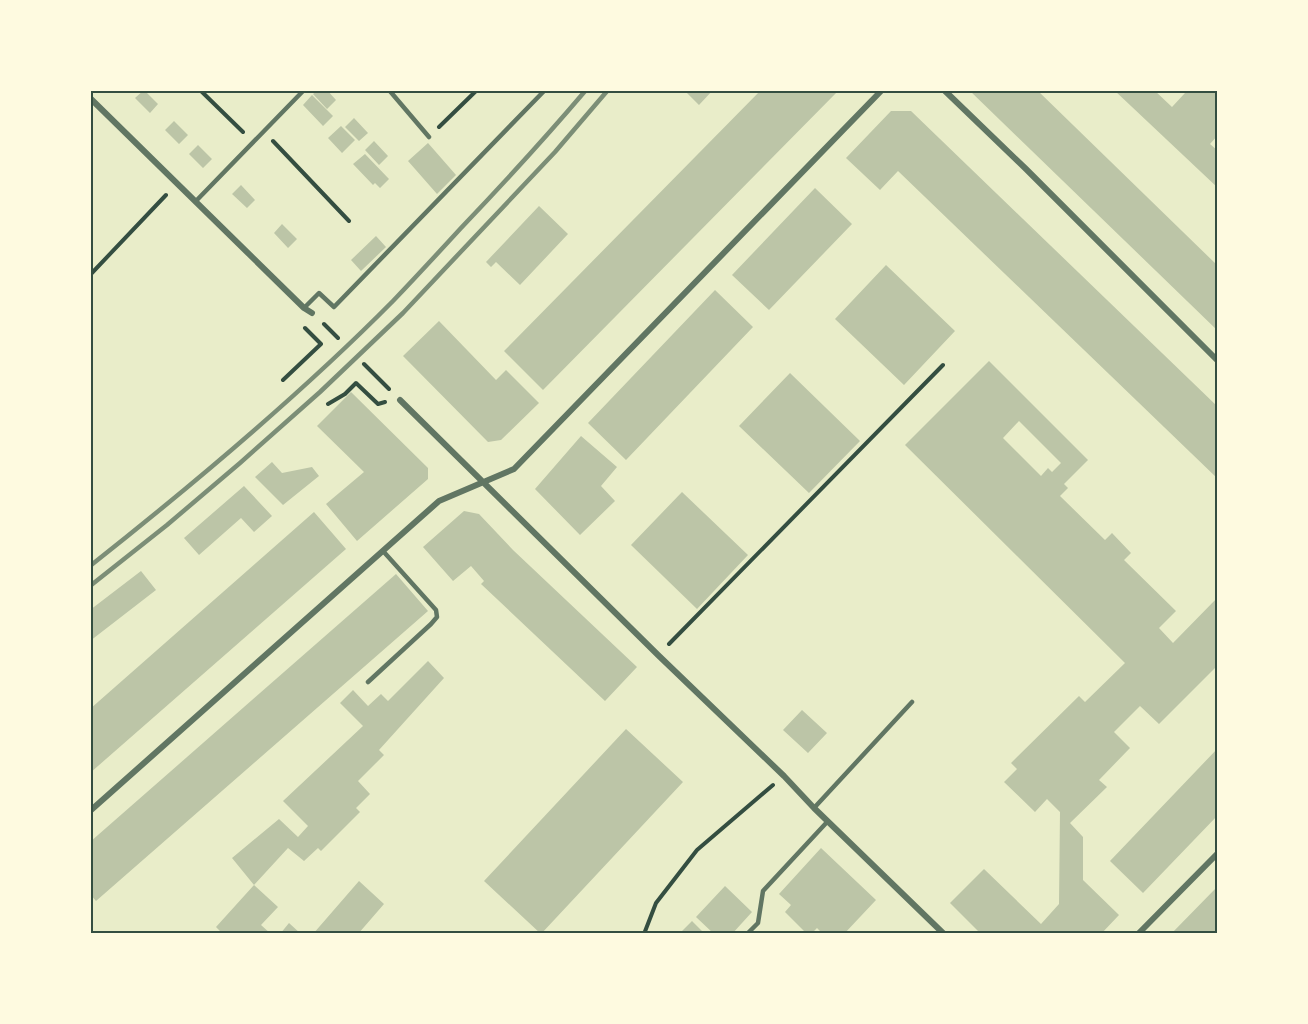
<svg xmlns="http://www.w3.org/2000/svg" width="1308" height="1024" font-family="'DM Sans',sans-serif">
<rect width="100%" height="100%" fill="#e9edc9"/>
<path fill="#bcc5a7" fill-rule="evenodd" d="M 144,90 L 158,104 L 150,113 L 135,98 Z
M 318,90 L 327,90 L 336,100 L 327,109 L 313,94 Z
M 684,90 L 713,90 L 699,105 Z
M 761,90 L 839,90 L 543,390 L 504,351 Z
M 969,90 L 1037,90 L 1218,266 L 1218,331 Z
M 1114,90 L 1154,90 L 1172,107 L 1185,93 L 1182,90 L 1218,90 L 1218,135 L 1210,144 L 1218,151 L 1218,188 Z
M 312,95 L 333,116 L 323,126 L 303,105 Z
M 891,111 L 911,111 L 1218,407 L 1218,479 L 898,171 L 880,190 L 846,158 Z
M 354,118 L 368,133 L 359,141 L 345,127 Z
M 174,121 L 188,135 L 179,144 L 165,130 Z
M 341,126 L 355,140 L 342,153 L 328,138 Z
M 374,141 L 388,156 L 379,165 L 365,150 Z
M 428,143 L 456,175 L 437,194 L 408,161 Z
M 198,145 L 212,159 L 203,168 L 189,154 Z
M 365,154 L 389,179 L 380,188 L 375,183 L 373,185 L 353,164 Z
M 241,185 L 255,200 L 247,208 L 232,194 Z
M 815,188 L 852,224 L 769,310 L 732,275 Z
M 539,206 L 568,234 L 520,285 L 496,262 L 491,267 L 486,262 Z
M 282,224 L 297,239 L 288,248 L 274,233 Z
M 376,236 L 386,247 L 361,271 L 351,260 Z
M 886,265 L 955,331 L 904,385 L 835,319 Z
M 715,290 L 753,327 L 626,460 L 588,423 Z
M 439,321 L 496,380 L 506,370 L 539,403 L 501,440 L 488,442 L 403,356 Z
M 989,361 L 1088,460 L 1064,484 L 1068,488 L 1060,496 L 1105,540 L 1112,533 L 1131,553 L 1124,560 L 1176,611 L 1159,628 L 1173,643 L 1218,597 L 1218,665 L 1159,724 L 1140,706 L 1114,732 L 1130,748 L 1099,780 L 1107,787 L 1070,823 L 1083,837 L 1083,880 L 1119,915 L 1101,934 L 981,934 L 950,903 L 984,869 L 1041,924 L 1059,904 L 1060,812 L 1047,799 L 1035,812 L 1004,782 L 1017,769 L 1011,763 L 1079,696 L 1085,702 L 1125,663 L 905,445 ZM 1019,421 L 1061,463 L 1052,472 L 1048,468 L 1041,476 L 1003,438 Z
M 790,373 L 860,441 L 809,493 L 739,426 Z
M 351,392 L 428,468 L 428,479 L 357,541 L 326,504 L 364,472 L 317,426 Z
M 581,436 L 617,467 L 601,486 L 615,501 L 580,535 L 535,489 Z
M 272,462 L 282,473 L 312,467 L 319,476 L 283,505 L 255,477 Z
M 244,486 L 272,516 L 254,532 L 241,518 L 199,555 L 184,538 Z
M 682,492 L 748,555 L 697,609 L 631,545 Z
M 464,511 L 479,514 L 513,550 L 637,667 L 605,701 L 481,584 L 484,581 L 471,566 L 453,581 L 423,547 Z
M 314,512 L 346,549 L 90,773 L 90,709 Z
M 141,571 L 156,590 L 90,641 L 90,610 Z
M 396,574 L 428,611 L 96,901 L 90,894 L 90,842 Z
M 428,661 L 444,678 L 379,750 L 384,755 L 358,781 L 370,794 L 356,808 L 360,812 L 321,851 L 318,848 L 304,861 L 288,848 L 254,885 L 278,907 L 261,925 L 271,934 L 223,934 L 216,927 L 254,885 L 232,858 L 279,819 L 298,837 L 308,826 L 283,801 L 363,726 L 340,703 L 353,690 L 368,706 L 381,694 L 388,701 Z
M 802,710 L 827,733 L 808,753 L 783,730 Z
M 626,729 L 683,782 L 541,934 L 484,881 Z
M 1218,748 L 1218,815 L 1143,893 L 1110,861 Z
M 821,848 L 876,900 L 844,934 L 823,934 L 817,928 L 811,934 L 807,934 L 785,912 L 791,905 L 779,894 Z
M 359,881 L 384,904 L 358,934 L 313,934 Z
M 725,886 L 752,912 L 732,934 L 714,934 L 696,917 Z
M 1218,886 L 1218,934 L 1171,934 L 1216,888 Z
M 692,921 L 705,934 L 679,934 Z
M 289,923 L 301,934 L 280,934 Z"/>
<g fill="none" stroke-linecap="round" stroke-linejoin="round">
<path stroke="#344e41" stroke-width="4" d="M 200,90 L 243,132
M 439,127 L 477,90
M 273,141 L 349,221
M 90,275 L 166,195
M 324,324 L 338,338
M 364,364 L 389,389
M 283,380 L 321,344 L 305,328
M 328,404 L 345,394 L 356,383 L 378,404 L 385,402
M 669,644 L 943,365
M 644,934 L 656,903 L 697,850 L 773,785"/>
<path stroke="#617663" stroke-width="4.5" d="M 389,90 L 429,137
M 196,201 L 304,90
M 304,308 L 319,293 L 334,307 L 545,90
M 368,682 L 431,624 L 437,617 L 436,610 L 383,551
M 814,808 L 912,702
M 747,934 L 758,923 L 763,891 L 828,821"/>
<path stroke="#617663" stroke-width="6" d="M 944,90 L 1026,169 L 1218,361
M 90,98 L 304,308 L 312,313
M 400,400 L 658,655 L 784,776 L 814,808 L 944,934
M 90,811 L 439,501 L 514,469 L 882,90
M 1138,934 L 1218,853"/>
<path stroke="#7c8e77" stroke-width="4.5" d="M 90,566 C 195,483 299,396 393,301 C 416,277 439,252 461,228 C 504,183 546,137 586,90
M 90,586 L 167,525 L 240,463 L 320,392 L 403,313 L 555,152 L 608,90"/>
</g>
<rect width="1308" height="1024" fill="none" stroke="#fefae0" stroke-width="183"/>
<rect x="92" y="92" width="1124" height="840" fill="none" stroke="#344e41" stroke-width="2"/>
</svg>
